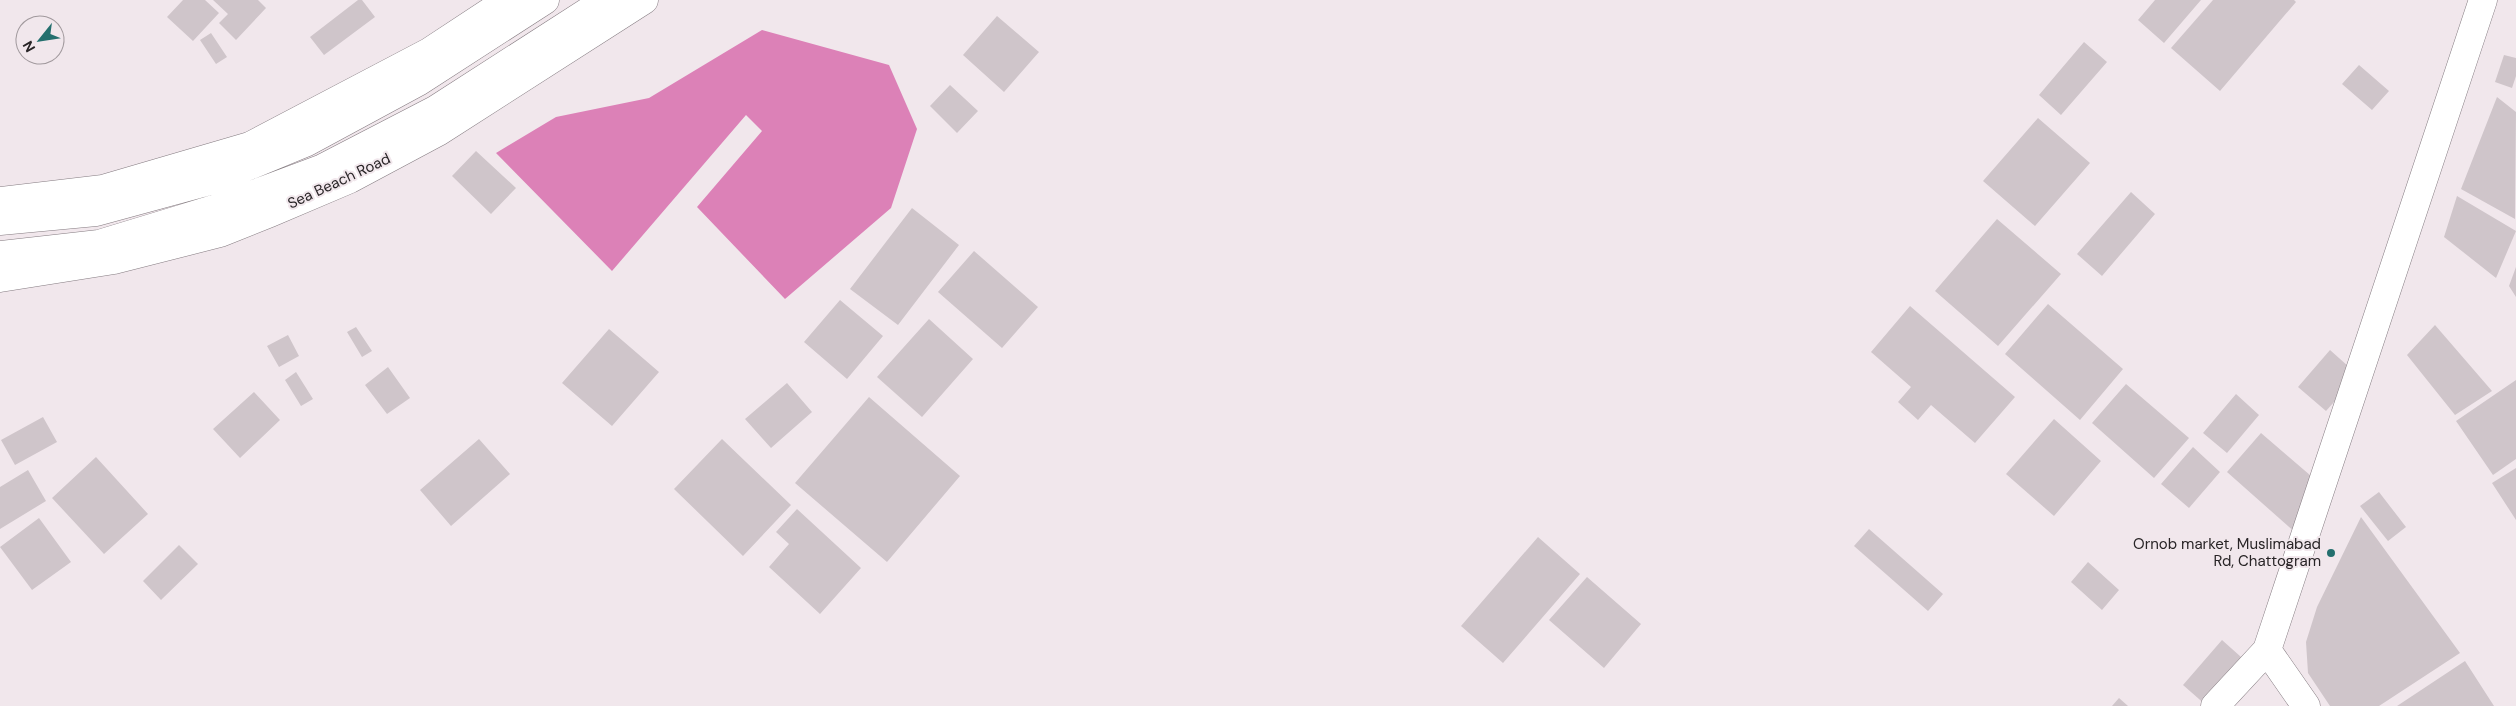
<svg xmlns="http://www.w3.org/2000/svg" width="2516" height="706" font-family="'DM Sans',sans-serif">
<rect width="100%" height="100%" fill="#f1e7ec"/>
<path fill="#dc81b7" d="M 762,30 L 889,65 L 917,129 L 891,208 L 785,299 L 697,207 L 762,131 L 746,115 L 612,271 L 496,153 L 556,117 L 649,98 Z"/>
<path fill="#cfc5ca" d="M 183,0 L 205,0 L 219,13 L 193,41 L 167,17 Z
M 213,0 L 258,0 L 266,8 L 236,40 L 219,23 L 228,14 Z
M 358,0 L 362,0 L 375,17 L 324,55 L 310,37 Z
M 2155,0 L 2201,0 L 2164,43 L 2138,20 Z
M 2213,0 L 2294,0 L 2296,2 L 2220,91 L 2171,48 Z
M 997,16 L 1039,52 L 1004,92 L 963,55 Z
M 211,33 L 227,57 L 216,64 L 200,40 Z
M 2084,42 L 2107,62 L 2061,115 L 2039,95 Z
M 2504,55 L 2516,58 L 2516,76 L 2512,88 L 2495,82 Z
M 2359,65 L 2389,91 L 2372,110 L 2342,84 Z
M 950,85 L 978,111 L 957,133 L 930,106 Z
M 2497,97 L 2516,112 L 2515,219 L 2461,189 Z
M 2038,118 L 2090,163 L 2035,226 L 1983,181 Z
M 476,151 L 516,188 L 491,214 L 452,176 Z
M 2131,192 L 2155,214 L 2102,276 L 2077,254 Z
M 2457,196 L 2516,231 L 2496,278 L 2444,237 Z
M 912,208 L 959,245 L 898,325 L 850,289 Z
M 1997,219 L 2061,274 L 1998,346 L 1935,291 Z
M 974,251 L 1038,307 L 1002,348 L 938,292 Z
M 2516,267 L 2516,297 L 2509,286 Z
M 840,300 L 883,336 L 847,379 L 804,342 Z
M 2048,304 L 2123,369 L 2080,420 L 2005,354 Z
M 1910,306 L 2015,397 L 1975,443 L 1931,405 L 1918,420 L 1898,402 L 1911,387 L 1871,352 Z
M 929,319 L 973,359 L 922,417 L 877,377 Z
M 2435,325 L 2492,391 L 2455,415 L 2407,355 Z
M 356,327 L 372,351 L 362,357 L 347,332 Z
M 609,329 L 659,372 L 612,426 L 562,383 Z
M 288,335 L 299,356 L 279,367 L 267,346 Z
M 2330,350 L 2358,375 L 2326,411 L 2298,387 Z
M 388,367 L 410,398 L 387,414 L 365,385 Z
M 296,372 L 313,399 L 301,406 L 285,380 Z
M 2516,380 L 2516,459 L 2493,475 L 2456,421 Z
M 787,383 L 812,412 L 771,448 L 745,419 Z
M 2126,384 L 2189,438 L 2154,478 L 2092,423 Z
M 254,392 L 280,420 L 240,458 L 213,429 Z
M 2236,394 L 2259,415 L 2227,453 L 2203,433 Z
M 869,397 L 960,476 L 887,562 L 795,483 Z
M 43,417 L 57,442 L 15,465 L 1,440 Z
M 2054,419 L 2101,461 L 2054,516 L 2006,474 Z
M 2261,433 L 2332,494 L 2297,534 L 2227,472 Z
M 479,439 L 510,474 L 451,526 L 420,490 Z
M 722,439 L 791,505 L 743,556 L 674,489 Z
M 2193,447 L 2220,472 L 2189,508 L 2161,484 Z
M 96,457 L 148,514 L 104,554 L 52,498 Z
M 2516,468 L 2516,520 L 2492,483 Z
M 28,470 L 46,501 L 0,529 L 0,487 Z
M 2379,492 L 2406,527 L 2388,541 L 2360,506 Z
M 797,509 L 861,568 L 820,614 L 769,567 L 789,544 L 776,532 Z
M 2361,517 L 2460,653 L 2379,706 L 2330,706 L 2308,673 L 2306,642 L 2317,607 Z
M 39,518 L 71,562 L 32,590 L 0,547 Z
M 1869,529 L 1943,594 L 1928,611 L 1854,546 Z
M 1538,537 L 1580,574 L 1503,663 L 1461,626 Z
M 179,545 L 198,564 L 161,600 L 143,581 Z
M 2088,562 L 2119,590 L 2102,610 L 2071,582 Z
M 1587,577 L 1641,624 L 1604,668 L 1549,620 Z
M 2222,640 L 2250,665 L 2207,706 L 2183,685 Z
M 2465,661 L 2494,706 L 2397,706 Z
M 2119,698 L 2128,706 L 2112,706 Z"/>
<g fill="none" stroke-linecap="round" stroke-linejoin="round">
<defs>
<path id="minor" d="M 2215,706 L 2267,650
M 2306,706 L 2267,650 L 2483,0"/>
<path id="major" d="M 0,201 L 103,189 L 250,146 L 429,52 L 508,0
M 0,278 L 114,260 L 220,233 L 270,213 L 350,179 L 438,132 L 644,0"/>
<path id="highway" d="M 0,221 L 96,212 L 217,179 L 307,142 L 418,82 L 545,0
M 0,255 L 99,244 L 214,209 L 323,168 L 435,110 L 606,0"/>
</defs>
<use href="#minor" stroke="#847b80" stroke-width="29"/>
<use href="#major" stroke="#847b80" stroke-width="29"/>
<use href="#highway" stroke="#847b80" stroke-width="29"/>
<use href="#minor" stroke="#fff" stroke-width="28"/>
<use href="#major" stroke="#fff" stroke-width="28"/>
<use href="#highway" stroke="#fff" stroke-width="28"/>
</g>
<circle fill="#246f6e" stroke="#f1e7ec" stroke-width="2" cx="2331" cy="553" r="5"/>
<g text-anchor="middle" stroke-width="4" stroke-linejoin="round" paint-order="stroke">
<g font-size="15" fill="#282426" stroke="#f1e7ec">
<text transform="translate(339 181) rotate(-25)" y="5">Sea Beach Road</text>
</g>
<g font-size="15" fill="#282426" stroke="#f1e7ec" text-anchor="end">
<text x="2321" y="549">Ornob market, Muslimabad<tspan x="2321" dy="17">Rd, Chattogram</tspan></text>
</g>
</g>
<g transform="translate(40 40) rotate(240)"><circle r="24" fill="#f1e7ec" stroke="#a1999d"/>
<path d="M0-4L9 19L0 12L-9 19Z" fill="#246f6e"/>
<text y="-8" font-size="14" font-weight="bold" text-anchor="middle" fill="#282426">N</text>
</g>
</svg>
